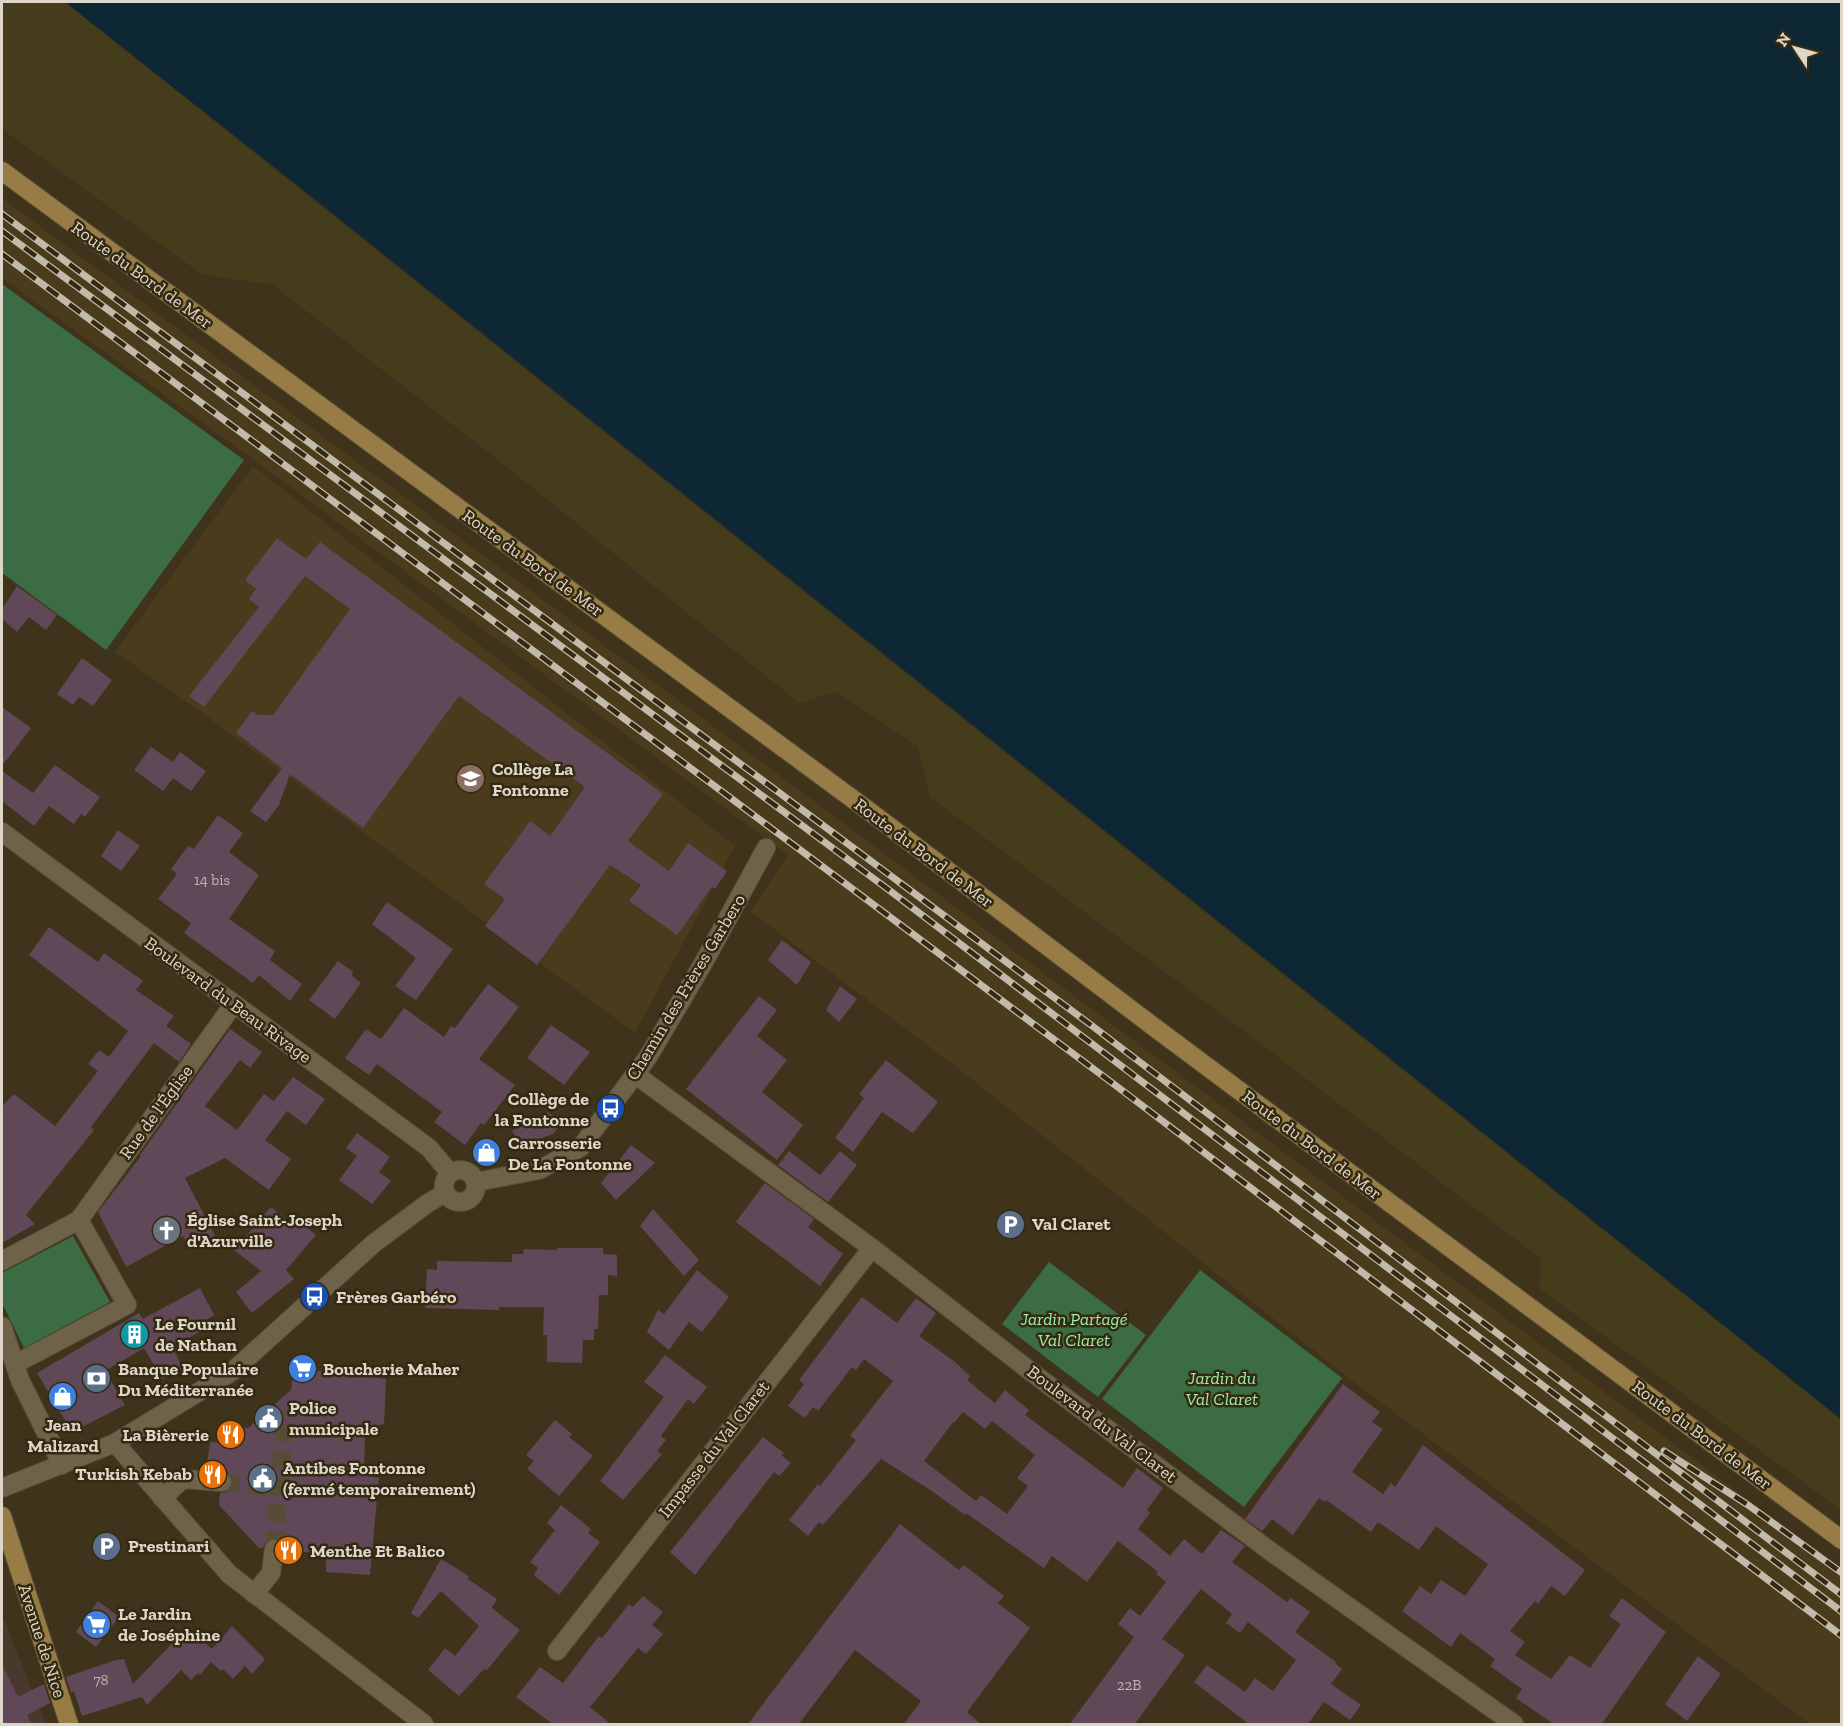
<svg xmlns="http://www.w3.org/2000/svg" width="1843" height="1726" font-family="'Zilla Slab',serif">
<rect width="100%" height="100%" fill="#3f331b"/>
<path fill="#48392c" d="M 2,1614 L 46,1724 L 2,1724 Z"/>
<path fill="#493b1b" d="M 2,198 L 791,784 L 1841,1569 L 1841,1724 L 1810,1724 L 1346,1376 L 946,1059 L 751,912 L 788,855 L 246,454 L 2,278 Z
M 253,466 L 735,846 L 635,1033 L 201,712 L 115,652 Z"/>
<path fill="#3b6c43" d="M 2,284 L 244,460 L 106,650 L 2,573 Z
M 73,1236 L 110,1302 L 24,1348 L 2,1303 L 2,1273 Z
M 1049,1262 L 1146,1335 L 1098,1397 L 1002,1324 Z
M 1200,1270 L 1342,1378 L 1244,1507 L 1102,1399 Z"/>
<path fill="#453c1c" d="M 2,2 L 65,2 L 1841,1420 L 1841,1510 L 1539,1288 L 1541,1259 L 1244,1031 L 930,797 L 918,747 L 836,692 L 799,703 L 493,456 L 273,285 L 203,275 L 2,129 Z"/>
<path fill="#0e2734" d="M 65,2 L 1841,2 L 1841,1419 L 307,193 Z"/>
<path fill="#614858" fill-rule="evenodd" d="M 277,538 L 306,559 L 320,542 L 663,794 L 628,841 L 669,871 L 688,843 L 727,871 L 715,889 L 712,887 L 677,935 L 629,901 L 641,885 L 610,865 L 537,965 L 485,926 L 505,899 L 484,884 L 530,821 L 550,836 L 585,787 L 459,696 L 363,828 L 290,774 L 279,805 L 266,822 L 250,811 L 282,768 L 236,733 L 252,711 L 258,715 L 273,715 L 350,609 L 305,576 L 204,707 L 189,696 L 259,607 L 249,599 L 256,589 L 245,580 Z
M 17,586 L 57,615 L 46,630 L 29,617 L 17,632 L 2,619 L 2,609 Z
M 82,658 L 112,680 L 93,706 L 79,697 L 73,705 L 57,694 Z
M 2,707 L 31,728 L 2,766 Z
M 151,747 L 173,762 L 180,752 L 206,771 L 191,791 L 173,778 L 163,791 L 134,770 Z
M 55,765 L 100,797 L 85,817 L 81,814 L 74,824 L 49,806 L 34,826 L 2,801 L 2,771 L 33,793 Z
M 218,815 L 243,833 L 229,852 L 259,875 L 229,919 L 275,951 L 270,960 L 302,984 L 290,1001 L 259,975 L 253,983 L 184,933 L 191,923 L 158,899 L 177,874 L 171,869 L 188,846 L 194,849 Z
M 118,830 L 140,846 L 121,871 L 101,856 Z
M 387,902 L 453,949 L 416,1000 L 395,986 L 416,958 L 372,924 Z
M 49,927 L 98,962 L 104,953 L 143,981 L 136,990 L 174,1016 L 166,1026 L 191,1044 L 179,1062 L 154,1043 L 91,1127 L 94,1130 L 26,1215 L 35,1224 L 2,1243 L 2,1106 L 14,1094 L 55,1126 L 98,1071 L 88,1064 L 99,1050 L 109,1057 L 128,1031 L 29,955 Z
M 782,940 L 811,962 L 797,985 L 768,960 Z
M 338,961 L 353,972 L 352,976 L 361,983 L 335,1019 L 309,1000 Z
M 488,984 L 519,1007 L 479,1059 L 515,1085 L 484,1125 L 481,1123 L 465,1145 L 434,1122 L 442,1112 L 377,1064 L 369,1075 L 345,1058 L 366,1029 L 381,1039 L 404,1008 L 444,1037 L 451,1026 L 455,1028 Z
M 840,986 L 857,999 L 839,1022 L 826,1010 Z
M 759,996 L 777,1010 L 757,1036 L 787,1060 L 762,1092 L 803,1125 L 777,1160 L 686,1089 Z
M 551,1025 L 590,1052 L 564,1085 L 527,1058 Z
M 230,1029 L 262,1052 L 250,1068 L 240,1060 L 205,1106 L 237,1130 L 264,1094 L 274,1101 L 293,1077 L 325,1099 L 306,1125 L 287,1111 L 265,1140 L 291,1159 L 269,1190 L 225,1158 L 185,1178 L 215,1236 L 191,1250 L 183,1236 L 126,1267 L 98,1212 L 141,1156 L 140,1155 Z
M 886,1060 L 938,1102 L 913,1133 L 882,1112 L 853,1152 L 835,1138 L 864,1098 L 859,1094 Z
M 548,1112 L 562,1122 L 553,1134 L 520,1146 L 512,1131 Z
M 357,1133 L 390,1157 L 379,1172 L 391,1181 L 372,1204 L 339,1180 L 357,1156 L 346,1148 Z
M 631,1145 L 655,1163 L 616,1200 L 601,1183 Z
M 789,1151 L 820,1175 L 840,1151 L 857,1165 L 828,1202 L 778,1165 Z
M 765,1183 L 814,1219 L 808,1227 L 843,1254 L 820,1286 L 736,1222 Z
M 271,1207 L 290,1223 L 295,1217 L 316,1235 L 286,1270 L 294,1279 L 252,1313 L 236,1292 L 261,1271 L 234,1250 Z
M 653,1209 L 699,1260 L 684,1276 L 640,1226 Z
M 557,1248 L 603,1248 L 603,1254 L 617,1255 L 617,1276 L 608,1275 L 608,1295 L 599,1295 L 598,1329 L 594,1329 L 594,1340 L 583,1340 L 582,1363 L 547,1362 L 547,1335 L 543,1335 L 544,1307 L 499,1307 L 499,1310 L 425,1308 L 427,1269 L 437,1270 L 437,1261 L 512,1262 L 512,1254 L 523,1254 L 524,1249 L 557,1250 Z
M 697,1270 L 729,1297 L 702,1332 L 689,1322 L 669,1350 L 647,1332 L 658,1310 L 664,1314 Z
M 200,1288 L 214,1315 L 203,1322 L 207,1328 L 172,1347 L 183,1368 L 162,1379 L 144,1348 L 105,1371 L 125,1405 L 72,1432 L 37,1373 L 139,1313 L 143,1319 Z
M 862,1297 L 897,1323 L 916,1298 L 936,1313 L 919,1336 L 955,1362 L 970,1376 L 967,1380 L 995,1403 L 1005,1390 L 1029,1410 L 1025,1415 L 1123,1488 L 1137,1468 L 1163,1488 L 1147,1510 L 1150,1513 L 1138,1529 L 1170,1556 L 1184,1539 L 1202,1554 L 1221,1530 L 1245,1546 L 1232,1562 L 1287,1602 L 1291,1598 L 1310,1612 L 1295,1632 L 1336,1662 L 1335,1663 L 1342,1669 L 1331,1684 L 1361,1705 L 1350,1720 L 1324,1702 L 1307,1725 L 1250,1725 L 1194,1682 L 1207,1665 L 1245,1692 L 1255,1678 L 1273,1691 L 1296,1660 L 1248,1622 L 1240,1633 L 1226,1623 L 1232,1614 L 1201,1589 L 1162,1639 L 1185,1655 L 1134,1725 L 1069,1725 L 1134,1637 L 1118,1624 L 1130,1608 L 1140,1616 L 1166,1582 L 1156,1574 L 1158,1572 L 1118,1541 L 1087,1582 L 1052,1556 L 1044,1568 L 966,1513 L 965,1515 L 929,1489 L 881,1459 L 823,1525 L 819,1522 L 808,1536 L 789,1520 L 818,1484 L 820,1486 L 856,1440 L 850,1436 L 893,1381 L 864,1359 L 856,1370 L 852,1367 L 818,1411 L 813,1407 L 805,1418 L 788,1406 L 804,1384 L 799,1380 ZM 963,1412 L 985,1429 L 992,1421 L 1035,1455 L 1017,1478 L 1028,1486 L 1007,1514 L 981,1495 L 976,1501 L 924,1461 L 953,1422 L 954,1423 Z
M 665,1355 L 707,1387 L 694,1404 L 688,1399 L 661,1436 L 666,1440 L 657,1451 L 662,1454 L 623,1500 L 600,1481 L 664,1397 L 644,1382 Z
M 294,1368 L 386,1379 L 384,1424 L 365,1429 L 364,1475 L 379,1478 L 370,1575 L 326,1572 L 326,1554 L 285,1550 L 284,1544 L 276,1538 L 269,1539 L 265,1543 L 263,1548 L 259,1548 L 219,1505 L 220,1493 L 227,1492 L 232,1488 L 233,1482 L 228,1472 L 206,1470 L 210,1442 L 229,1444 L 232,1427 L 248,1428 L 291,1390 Z
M 1343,1384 L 1380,1412 L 1372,1422 L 1383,1429 L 1352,1472 L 1383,1494 L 1391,1483 L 1395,1487 L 1423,1445 L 1585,1570 L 1565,1596 L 1551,1586 L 1538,1604 L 1535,1601 L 1510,1631 L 1525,1642 L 1515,1655 L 1551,1679 L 1570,1655 L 1590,1668 L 1621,1624 L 1609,1616 L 1622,1598 L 1666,1632 L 1601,1725 L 1555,1725 L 1516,1698 L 1522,1689 L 1490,1666 L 1495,1659 L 1460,1633 L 1451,1647 L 1402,1611 L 1420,1586 L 1431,1594 L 1441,1580 L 1465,1596 L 1488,1564 L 1436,1526 L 1419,1550 L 1378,1522 L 1371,1532 L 1326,1500 L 1325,1502 L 1319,1498 L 1293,1535 L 1272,1519 L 1262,1531 L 1245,1519 Z
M 555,1420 L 572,1434 L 569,1437 L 593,1456 L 559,1496 L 527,1469 L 534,1461 L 526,1455 Z
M 763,1437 L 784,1453 L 781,1455 L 791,1463 L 779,1476 L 774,1472 L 695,1575 L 670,1552 Z
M 561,1505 L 591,1529 L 588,1533 L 600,1542 L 559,1595 L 534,1575 L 538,1568 L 530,1562 L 555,1530 L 547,1523 Z
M 900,1524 L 959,1570 L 964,1565 L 1004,1596 L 998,1603 L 1030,1628 L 967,1712 L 982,1725 L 903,1725 L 921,1701 L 855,1650 L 798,1725 L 747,1725 Z
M 441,1559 L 469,1576 L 468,1579 L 497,1599 L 492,1608 L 520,1630 L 487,1670 L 484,1669 L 459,1696 L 428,1670 L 445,1648 L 455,1656 L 479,1626 L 441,1591 L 418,1618 L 411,1613 Z
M 643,1596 L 663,1612 L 652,1625 L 663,1634 L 646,1654 L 638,1648 L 590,1707 L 612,1725 L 554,1725 L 516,1697 L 540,1667 L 563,1683 L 599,1636 L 602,1638 L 629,1604 L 633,1607 Z
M 98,1601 L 119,1617 L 96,1647 L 76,1632 Z
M 232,1626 L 265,1659 L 252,1674 L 245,1666 L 233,1679 L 223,1669 L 221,1671 L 211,1662 L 200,1675 L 198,1673 L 191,1680 L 181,1670 L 147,1705 L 142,1697 L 82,1716 L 74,1691 L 71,1693 L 66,1677 L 116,1660 L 124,1659 L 133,1684 L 185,1630 L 193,1632 L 212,1649 Z
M 1698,1656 L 1721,1674 L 1687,1721 L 1665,1704 Z
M 2,1664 L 18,1697 L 44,1684 L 50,1703 L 27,1715 L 32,1725 L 2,1725 Z"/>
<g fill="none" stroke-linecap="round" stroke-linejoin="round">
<path stroke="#574c35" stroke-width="18" stroke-dasharray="18 9" stroke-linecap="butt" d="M 222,1482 L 279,1488
M 274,1549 L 286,1410"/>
<defs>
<path id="minor" d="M 2,832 L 429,1148 L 450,1173
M 636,1075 L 872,1248 L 1030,1371 L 1270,1551 L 1514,1724
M444 1186a16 16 0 1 1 32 0a16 16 0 1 1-32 0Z
M 476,1182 L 539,1170 L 581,1147 L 648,1057 L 704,962 L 766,848
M 79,1220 L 233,1005
M 2,1261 L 79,1220 L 127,1305 L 15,1364
M 2,1326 L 20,1380 L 62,1465
M 115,1443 L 229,1574 L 424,1724
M 2,1488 L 115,1443 L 233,1371 L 373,1244 L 428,1203 L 445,1193
M 162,1498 L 183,1479 L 222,1482
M 254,1594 L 271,1573 L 274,1549
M 557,1651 L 872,1248"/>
<path id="major" d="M 2,171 L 869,811 L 1158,1030 L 1842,1540
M 2,1516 L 69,1724"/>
</defs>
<use href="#minor" stroke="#59503a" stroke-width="20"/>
<use href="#major" stroke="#59503a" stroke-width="20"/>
<use href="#minor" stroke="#6e6248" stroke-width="18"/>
<use href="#major" stroke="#977d45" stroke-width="18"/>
<defs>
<path id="rail" d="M 2,214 L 1091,1025 L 1842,1595
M 2,231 L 885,887 L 1842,1612
M 2,254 L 1115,1085 L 1842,1636
M 1664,1451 L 1748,1505 L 1842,1573"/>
</defs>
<use href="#rail" stroke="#c2baaa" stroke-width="7"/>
<use href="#rail" stroke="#342911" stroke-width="4.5" stroke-dasharray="14" stroke-linecap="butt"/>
</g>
<defs>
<symbol id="school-disc" viewBox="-11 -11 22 22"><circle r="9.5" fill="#8d6e63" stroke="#342911"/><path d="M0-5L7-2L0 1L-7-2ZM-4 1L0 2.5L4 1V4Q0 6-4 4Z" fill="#fff"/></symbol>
<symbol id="bus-disc" viewBox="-11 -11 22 22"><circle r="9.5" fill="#1a4fb4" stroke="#342911"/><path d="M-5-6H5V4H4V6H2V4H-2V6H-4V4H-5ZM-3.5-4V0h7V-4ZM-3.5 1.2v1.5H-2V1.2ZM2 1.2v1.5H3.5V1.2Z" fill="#fff"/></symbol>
<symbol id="shop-disc" viewBox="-11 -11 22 22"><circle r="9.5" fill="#3f7fe0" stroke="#342911"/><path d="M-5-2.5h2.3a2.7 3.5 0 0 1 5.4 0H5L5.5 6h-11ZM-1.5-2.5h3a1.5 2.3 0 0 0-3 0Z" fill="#fff"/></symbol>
<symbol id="parking-disc" viewBox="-11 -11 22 22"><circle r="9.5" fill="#5c6f8a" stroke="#342911"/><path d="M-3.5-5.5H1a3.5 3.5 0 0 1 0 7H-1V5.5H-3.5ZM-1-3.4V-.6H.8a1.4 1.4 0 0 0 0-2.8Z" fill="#fff"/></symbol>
<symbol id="church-disc" viewBox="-11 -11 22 22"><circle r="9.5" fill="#6b7280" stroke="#342911"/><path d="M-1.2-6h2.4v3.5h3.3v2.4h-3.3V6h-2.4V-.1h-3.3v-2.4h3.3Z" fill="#fff"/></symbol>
<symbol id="building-disc" viewBox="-11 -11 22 22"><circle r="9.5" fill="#0f9aa8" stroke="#342911"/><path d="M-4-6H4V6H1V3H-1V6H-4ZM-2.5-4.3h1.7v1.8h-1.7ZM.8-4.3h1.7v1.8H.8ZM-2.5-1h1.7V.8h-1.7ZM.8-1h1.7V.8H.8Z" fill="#fff"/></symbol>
<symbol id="supermarket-disc" viewBox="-11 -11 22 22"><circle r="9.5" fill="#3f7fe0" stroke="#342911"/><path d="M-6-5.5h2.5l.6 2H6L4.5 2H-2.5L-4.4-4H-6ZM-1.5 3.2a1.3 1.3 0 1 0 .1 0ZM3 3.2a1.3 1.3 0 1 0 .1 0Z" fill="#fff"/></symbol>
<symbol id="bank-disc" viewBox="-11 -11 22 22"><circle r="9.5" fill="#5c6f8a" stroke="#342911"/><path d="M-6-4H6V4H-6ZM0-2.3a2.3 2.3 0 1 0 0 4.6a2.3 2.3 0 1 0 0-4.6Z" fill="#fff"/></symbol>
<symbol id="civic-disc" viewBox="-11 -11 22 22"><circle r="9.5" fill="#5c6f8a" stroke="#342911"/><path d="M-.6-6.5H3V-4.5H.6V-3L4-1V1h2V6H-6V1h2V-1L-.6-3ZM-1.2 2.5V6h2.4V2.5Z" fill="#fff"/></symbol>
<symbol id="restaurant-disc" viewBox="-11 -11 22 22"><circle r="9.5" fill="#e8710a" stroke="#342911"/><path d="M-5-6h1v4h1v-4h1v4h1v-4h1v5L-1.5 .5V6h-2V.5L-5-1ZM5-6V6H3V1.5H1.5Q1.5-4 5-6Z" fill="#fff"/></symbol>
</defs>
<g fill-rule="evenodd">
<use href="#school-disc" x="454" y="762" width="33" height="33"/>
<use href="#bus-disc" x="594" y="1092" width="33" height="33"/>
<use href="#shop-disc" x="470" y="1136" width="33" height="33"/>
<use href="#parking-disc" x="994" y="1208" width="33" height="33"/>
<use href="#church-disc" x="150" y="1214" width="33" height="33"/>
<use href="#bus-disc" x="298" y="1280" width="33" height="33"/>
<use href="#building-disc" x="118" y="1318" width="33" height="33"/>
<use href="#supermarket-disc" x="286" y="1352" width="33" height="33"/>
<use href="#bank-disc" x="80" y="1362" width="33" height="33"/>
<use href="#shop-disc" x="46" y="1380" width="33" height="33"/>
<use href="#civic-disc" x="252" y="1402" width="33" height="33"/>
<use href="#restaurant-disc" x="214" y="1418" width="33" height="33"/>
<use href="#restaurant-disc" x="196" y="1458" width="33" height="33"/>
<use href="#civic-disc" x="246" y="1462" width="33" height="33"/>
<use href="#parking-disc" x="90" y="1530" width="33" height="33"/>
<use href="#restaurant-disc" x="272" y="1534" width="33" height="33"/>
<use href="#supermarket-disc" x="80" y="1608" width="33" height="33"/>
</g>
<g text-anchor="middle" stroke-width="5" stroke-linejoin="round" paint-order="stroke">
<g font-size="15" fill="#bfb3ad">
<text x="212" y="885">14 bis</text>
<text x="101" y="1685">78</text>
<text x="1129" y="1690">22B</text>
</g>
<g font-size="18" fill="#ded7c9" stroke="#342911">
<text transform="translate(142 275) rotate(36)" y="6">Route du Bord de Mer</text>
<text transform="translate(533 563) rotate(36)" y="6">Route du Bord de Mer</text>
<text transform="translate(924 853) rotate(37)" y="6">Route du Bord de Mer</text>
<text transform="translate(686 987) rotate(-59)" y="6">Chemin des Frères Garbero</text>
<text transform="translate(228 1000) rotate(36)" y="6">Boulevard du Beau Rivage</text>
<text transform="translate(156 1112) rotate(-54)" y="6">Rue de l'Église</text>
<text transform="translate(1312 1145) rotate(37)" y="6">Route du Bord de Mer</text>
<text transform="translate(1102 1424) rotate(37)" y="6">Boulevard du Val Claret</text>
<text transform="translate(1702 1435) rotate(37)" y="6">Route du Bord de Mer</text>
<text transform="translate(714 1449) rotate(-52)" y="6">Impasse du Val Claret</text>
<text transform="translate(42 1641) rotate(72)" y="6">Avenue de Nice</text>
</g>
<g font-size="18" font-weight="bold" fill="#ded7c9" stroke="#342911" text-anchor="start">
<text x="492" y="775">Collège La<tspan x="492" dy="21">Fontonne</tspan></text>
<text x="589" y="1105" text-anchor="end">Collège de<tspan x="589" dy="21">la Fontonne</tspan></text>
<text x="508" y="1149">Carrosserie<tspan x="508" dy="21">De La Fontonne</tspan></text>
<text x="187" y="1226">Église Saint-Joseph<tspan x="187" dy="21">d'Azurville</tspan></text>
<text x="1032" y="1230">Val Claret</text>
<text x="336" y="1303">Frères Garbéro</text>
<text x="155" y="1330">Le Fournil<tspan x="155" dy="21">de Nathan</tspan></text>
<text x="118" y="1375">Banque Populaire<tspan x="118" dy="21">Du Méditerranée</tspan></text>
<text x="323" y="1375">Boucherie Maher</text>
<text x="289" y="1414">Police<tspan x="289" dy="21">municipale</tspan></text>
<text x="63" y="1431" text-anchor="middle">Jean<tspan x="63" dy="21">Malizard</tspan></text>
<text x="209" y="1441" text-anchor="end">La Bièrerie</text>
<text x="283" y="1474">Antibes Fontonne<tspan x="283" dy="21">(fermé temporairement)</tspan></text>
<text x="192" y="1480" text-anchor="end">Turkish Kebab</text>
<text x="128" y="1552">Prestinari</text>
<text x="310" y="1557">Menthe Et Balico</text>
<text x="118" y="1620">Le Jardin<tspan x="118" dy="21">de Joséphine</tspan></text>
</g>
<g font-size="18" font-style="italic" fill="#99eda6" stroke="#342911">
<text x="1074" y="1325">Jardin Partagé<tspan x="1074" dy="21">Val Claret</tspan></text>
<text x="1222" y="1384">Jardin du<tspan x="1222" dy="21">Val Claret</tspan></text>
</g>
</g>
<rect width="1843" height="1726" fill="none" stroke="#ded7c9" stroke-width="6"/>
<g transform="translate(1795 48) rotate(306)" stroke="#342911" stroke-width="4.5" paint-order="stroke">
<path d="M0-4.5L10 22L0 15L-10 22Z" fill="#ded7c9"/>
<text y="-9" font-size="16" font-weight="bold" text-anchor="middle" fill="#ded7c9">N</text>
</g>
</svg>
